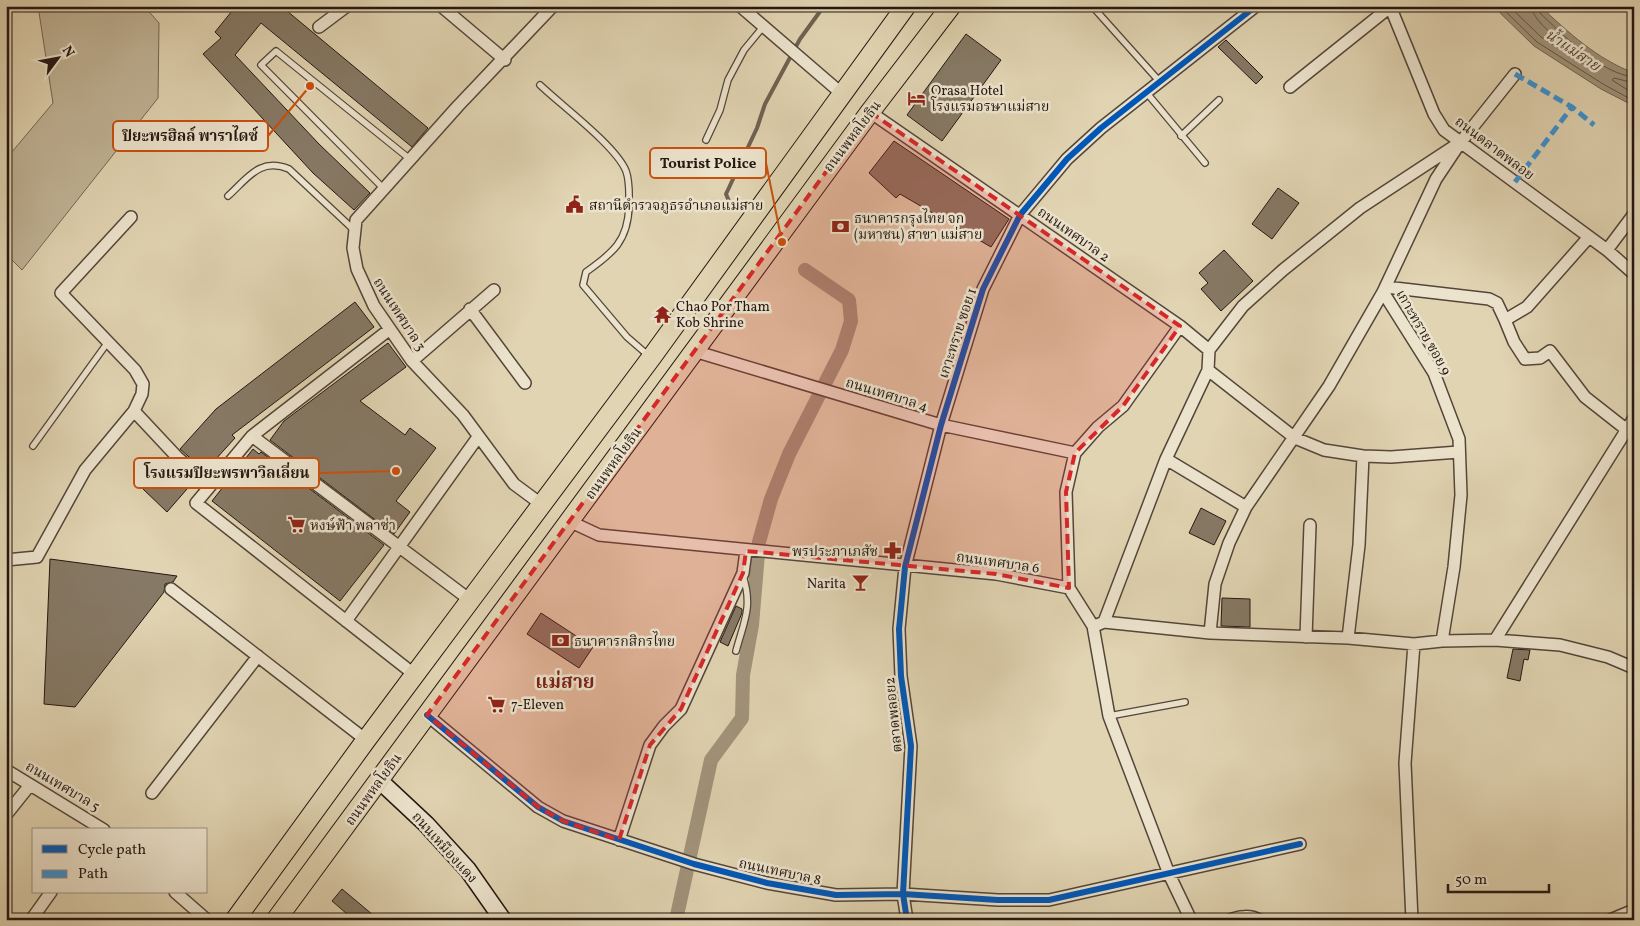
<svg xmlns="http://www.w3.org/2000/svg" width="1640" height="926" font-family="Vollkorn,'Noto Serif Thai',serif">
<rect width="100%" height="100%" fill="#e1d4b2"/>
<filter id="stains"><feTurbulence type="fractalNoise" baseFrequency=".004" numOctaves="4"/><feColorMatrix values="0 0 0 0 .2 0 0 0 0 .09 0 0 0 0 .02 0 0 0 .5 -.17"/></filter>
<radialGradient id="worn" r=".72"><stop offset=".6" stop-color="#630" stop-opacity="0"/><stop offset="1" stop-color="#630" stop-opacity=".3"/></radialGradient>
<path fill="#c1b497" stroke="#726654" d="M 38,6 L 144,6 L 159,23 L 158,98 L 22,270 L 6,254 L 6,159 L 53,103 Z"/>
<path fill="#a1947c" stroke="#6f6252" d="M 1493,6 L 1540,6 C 1569,33 1597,59 1634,73 L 1634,106 L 1601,89 L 1534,46 Z"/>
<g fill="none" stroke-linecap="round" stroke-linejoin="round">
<path stroke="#625647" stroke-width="1" d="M 1500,6 L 1537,42 L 1603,84 L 1634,101
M 1509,6 L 1541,37 L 1583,64 L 1587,64 L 1586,60 C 1573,51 1532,23 1531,6
M 1537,6 L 1539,12 C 1562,34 1601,74 1634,77
M 1634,83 L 1614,78 L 1612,80 L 1634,94"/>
<path stroke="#6f6252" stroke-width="4" d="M 731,206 L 726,194 L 757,128 L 765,104 L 800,39 L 824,6"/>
<path stroke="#a1947c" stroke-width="14" d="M 676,920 L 711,760 L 742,718 L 743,675 L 752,625 L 759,542 L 771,499 L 789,454 L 842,350 L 851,321 L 849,300 L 805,270"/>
</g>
<path fill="#867965" stroke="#241712" d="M 236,6 L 281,6 L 428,128 L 412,147 L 261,23 L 235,55 L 319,144 L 370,193 L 354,210 L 313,173 L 203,54 L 221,38 L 215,32 Z
M 966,34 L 1001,60 L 942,141 L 907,115 Z
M 1226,40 L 1263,77 L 1256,84 L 1218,47 Z
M 894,141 L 1009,219 L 991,247 L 900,194 L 896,198 L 869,173 Z
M 1278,188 L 1299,203 L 1272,239 L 1252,224 Z
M 1224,250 L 1253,281 L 1221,311 L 1201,289 L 1208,283 L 1199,273 Z
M 355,302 L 374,327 L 232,435 L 235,438 L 205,471 L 180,449 L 216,409 Z
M 388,343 L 406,367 L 360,401 L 405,435 L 410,428 L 436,448 L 396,501 L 410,512 L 394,534 L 270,440 L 284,421 Z
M 253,449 L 259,454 L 261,452 L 384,545 L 340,601 L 212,501 Z
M 169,460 L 194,481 L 167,512 L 143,489 Z
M 1201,508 L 1226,521 L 1214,545 L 1189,533 Z
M 50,559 L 177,576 L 173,582 L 165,584 L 164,592 L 75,707 L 44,704 Z
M 1222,598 L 1250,599 L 1250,627 L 1221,626 Z
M 736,606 L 742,609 L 742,613 L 728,646 L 720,642 Z
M 541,613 L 593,647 L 579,668 L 527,634 Z
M 1513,649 L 1530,650 L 1528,660 L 1524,659 L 1520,681 L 1507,678 Z
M 342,889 L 379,920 L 354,920 L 332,901 Z"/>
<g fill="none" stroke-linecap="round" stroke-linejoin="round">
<defs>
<path id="lane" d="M 1092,6 L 1160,82
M 540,85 C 561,105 616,146 626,171 C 630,182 629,194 629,206 C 628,241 613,253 586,272 L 583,285 L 627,337 L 649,356
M 1146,92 L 1205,163
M 1181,136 L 1219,100
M 706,140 L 720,110 L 728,80 L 744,50 L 763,27
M 385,190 L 261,65 L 276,51 L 411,160
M 228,196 C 248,178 260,157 289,169 L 354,230
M 33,446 L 108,342
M 736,651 C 744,621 753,607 743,576
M 1109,716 L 1185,702"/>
<path id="street" d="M 441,6 L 505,60
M 740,6 L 841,93
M 1390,6 L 1434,114 L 1444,130 L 1607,250 L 1634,274
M 319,27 L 347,6
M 1290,87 L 1390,7
M 870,112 L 1180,326 L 1209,350
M 1589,237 L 1527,307 L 1505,320 L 1514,342 L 1525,359 L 1540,358 L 1550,351 L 1585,397 L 1627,430
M 1607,250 L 1634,214
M 1386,287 L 1489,299 L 1497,303 L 1505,320
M 470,309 L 525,383
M 390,329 L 252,436 L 196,503 L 415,675
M 694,351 L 941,425 L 1075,453
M 412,361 L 494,290
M 1208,370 L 1295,438 L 1324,450 L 1363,456 L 1359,545 L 1348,638
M 134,411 L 178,458 L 211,485
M 252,436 L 470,600
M 1363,456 L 1391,457 L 1459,452
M 1166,459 L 1246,507
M 541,504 L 514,484 L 463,415 L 412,361 L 374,306 L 357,269 L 353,248 L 356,220 L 458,106 L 553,6
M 571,522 L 599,535 L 996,574 L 1069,588 L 1093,626 L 1109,716 L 1169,874 L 1191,920
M 6,560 L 37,557 L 85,470 L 134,411 L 142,394 L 143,384 L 135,370 L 61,293 L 131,217
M 1069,588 L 1066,492 L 1075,453 L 1098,427 L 1123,406 L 1180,326
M 171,589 L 366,740
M 346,621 L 478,437
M 1104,622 L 1166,459 L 1208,370 L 1209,350 L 1243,306 L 1283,270 L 1360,208 L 1456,145
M 1097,625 L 1104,622 L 1210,633 L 1348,638 L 1414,644 L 1442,641 L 1495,640 L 1560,645 L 1608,657 L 1634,668
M 1210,633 L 1215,584 L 1229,543 L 1246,507 L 1329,386 L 1383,292
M 1306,637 L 1310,525
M 1495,640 L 1634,418
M 1442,641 L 1454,567 L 1461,495 L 1459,439 L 1434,373 L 1383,292 L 1436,179 L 1460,143 L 1515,74
M 427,715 L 538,807 L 563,821 L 694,864 L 767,883 L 836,895 L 903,894 L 998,900 L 1049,900 L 1300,844
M 6,770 L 104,830
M 152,793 L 258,656
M 6,815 L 30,785
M 619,840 L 650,745 L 664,726 L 681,709 L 743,573 L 746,551
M 175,892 L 207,920
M 31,920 L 51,892
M 907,920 L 903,894 L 911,746 L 901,676 L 899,629 L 905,567 L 941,425 L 983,289 L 1020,215 L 1067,159 L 1101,128 L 1256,6
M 1230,920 C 1238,916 1251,915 1259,920
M 1412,920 L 1405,763 L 1414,644
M 1610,920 L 1634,910"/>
<path id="secondary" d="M 380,781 L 426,824 L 468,870 L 503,920"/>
<path id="primary" d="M 235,920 L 366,740 L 651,358 L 906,6
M 276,920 L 870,112 L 951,6"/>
</defs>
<use href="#lane" stroke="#53463a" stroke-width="8"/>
<use href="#street" stroke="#53463a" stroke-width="14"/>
<use href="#secondary" stroke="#241712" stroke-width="19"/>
<use href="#primary" stroke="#241712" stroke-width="21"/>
<use href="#lane" stroke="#ece3cd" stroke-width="5.5"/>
<use href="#street" stroke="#ece3cd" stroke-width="11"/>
<use href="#secondary" stroke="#ece3cd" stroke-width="16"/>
<use href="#primary" stroke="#e1d4b2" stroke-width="19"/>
<path stroke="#3b93d3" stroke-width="5" stroke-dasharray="10 5" stroke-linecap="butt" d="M 1515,74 L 1572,107 L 1594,125
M 1515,182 L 1572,107"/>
<defs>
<path id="cycleway" d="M 427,715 L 538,807 L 563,821 L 694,864 L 767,883 L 836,895 L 903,894 L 998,900 L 1049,900 L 1300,844
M 907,920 L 903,894 L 911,746 L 901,676 L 899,629 L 905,567 L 941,425 L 983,289 L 1020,215 L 1067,159 L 1101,128 L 1256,6"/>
</defs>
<use href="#cycleway" stroke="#ece3cd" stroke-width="9"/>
<use href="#cycleway" stroke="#0057b8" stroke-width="6"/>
</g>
<path fill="#d62828" fill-opacity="0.2" stroke="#d62828" stroke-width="4" stroke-dasharray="10 6" stroke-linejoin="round" d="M 870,112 L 1180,326 L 1123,406 L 1075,453 L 1066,492 L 1069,588 L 996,574 L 746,551 L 743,573 L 681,709 L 650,745 L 619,840 L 563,821 L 538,807 L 427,715 Z"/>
<defs>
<symbol id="hotel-bare" viewBox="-9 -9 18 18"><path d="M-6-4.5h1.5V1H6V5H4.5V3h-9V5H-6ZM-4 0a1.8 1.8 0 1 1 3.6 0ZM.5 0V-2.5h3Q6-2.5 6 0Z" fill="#8f2418" stroke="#ece3cd" stroke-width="2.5" paint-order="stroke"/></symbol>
<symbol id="civic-bare" viewBox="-9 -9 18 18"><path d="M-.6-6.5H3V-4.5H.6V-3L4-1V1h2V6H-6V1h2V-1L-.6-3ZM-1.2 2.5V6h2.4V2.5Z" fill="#8f2418" stroke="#ece3cd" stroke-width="2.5" paint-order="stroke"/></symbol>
<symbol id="bank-bare" viewBox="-9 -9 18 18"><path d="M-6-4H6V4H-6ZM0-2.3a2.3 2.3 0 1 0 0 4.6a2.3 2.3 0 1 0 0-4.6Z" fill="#8f2418" stroke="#ece3cd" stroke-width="2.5" paint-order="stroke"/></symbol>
<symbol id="temple-bare" viewBox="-9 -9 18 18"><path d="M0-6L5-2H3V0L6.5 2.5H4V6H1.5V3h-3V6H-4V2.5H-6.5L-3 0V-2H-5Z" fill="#8f2418" stroke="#ece3cd" stroke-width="2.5" paint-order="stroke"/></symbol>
<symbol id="supermarket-bare" viewBox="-9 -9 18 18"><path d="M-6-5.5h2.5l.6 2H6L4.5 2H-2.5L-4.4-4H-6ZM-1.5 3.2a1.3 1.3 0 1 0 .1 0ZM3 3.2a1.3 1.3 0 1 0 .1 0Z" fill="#8f2418" stroke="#ece3cd" stroke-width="2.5" paint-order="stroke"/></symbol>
<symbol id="pharmacy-bare" viewBox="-9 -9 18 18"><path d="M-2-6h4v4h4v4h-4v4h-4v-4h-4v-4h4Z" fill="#8f2418" stroke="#ece3cd" stroke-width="2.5" paint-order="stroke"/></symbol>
<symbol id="bar-bare" viewBox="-9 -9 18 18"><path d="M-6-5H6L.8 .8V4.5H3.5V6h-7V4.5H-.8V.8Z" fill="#8f2418" stroke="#ece3cd" stroke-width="2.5" paint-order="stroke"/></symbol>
</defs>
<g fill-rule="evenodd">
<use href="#hotel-bare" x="904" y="86" width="25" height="25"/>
<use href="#civic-bare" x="562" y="192" width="25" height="25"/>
<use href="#bank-bare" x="828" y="214" width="25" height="25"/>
<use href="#temple-bare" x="650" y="302" width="25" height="25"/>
<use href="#supermarket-bare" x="284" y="512" width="25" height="25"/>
<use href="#pharmacy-bare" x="880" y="538" width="25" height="25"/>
<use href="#bar-bare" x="848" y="570" width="25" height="25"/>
<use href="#bank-bare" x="548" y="628" width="25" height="25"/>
<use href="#supermarket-bare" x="484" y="692" width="25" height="25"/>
</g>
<g text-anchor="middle" stroke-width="5" stroke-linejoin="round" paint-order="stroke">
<g font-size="14" fill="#241712" stroke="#ece3cd" text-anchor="start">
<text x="931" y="95">Orasa Hotel<tspan x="931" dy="16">โรงแรมอรษาแม่สาย</tspan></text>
<text x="589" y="210">สถานีตำรวจภูธรอำเภอแม่สาย</text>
<text x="854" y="223">ธนาคารกรุงไทย จก<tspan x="854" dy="16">(มหาชน) สาขา แม่สาย</tspan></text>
<text x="676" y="311">Chao Por Tham<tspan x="676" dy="16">Kob Shrine</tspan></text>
<text x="310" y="530">หงษ์ฟ้า พลาซ่า</text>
<text x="878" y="556" text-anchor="end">พรประภาเภสัช</text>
<text x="846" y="588" text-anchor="end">Narita</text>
<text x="574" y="646">ธนาคารกสิกรไทย</text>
<text x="511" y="709">7-Eleven</text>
</g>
<g font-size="14" fill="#241712" stroke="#ece3cd">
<text transform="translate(852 136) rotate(-53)" y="5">ถนนพหลโยธิน</text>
<text transform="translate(1495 148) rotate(37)" y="5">ถนนตลาดพลอย</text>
<text transform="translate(1074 234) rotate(35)" y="5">ถนนเทศบาล 2</text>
<text transform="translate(400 314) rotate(57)" y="5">ถนนเทศบาล 3</text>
<text transform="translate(1424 332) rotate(60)" y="5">เกาะทราย ซอย 9</text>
<text transform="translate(957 333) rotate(-72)" y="5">เกาะทราย ซอย 1</text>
<text transform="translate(887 394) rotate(17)" y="5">ถนนเทศบาล 4</text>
<text transform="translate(613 463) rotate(-54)" y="5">ถนนพหลโยธิน</text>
<text transform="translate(998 562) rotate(8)" y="5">ถนนเทศบาล 6</text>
<text transform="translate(893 715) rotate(-96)" y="5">ตลาดพลอย2</text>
<text transform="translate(63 786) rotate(31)" y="5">ถนนเทศบาล 5</text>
<text transform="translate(373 789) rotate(-54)" y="5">ถนนพหลโยธิน</text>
<text transform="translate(445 847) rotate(48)" y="5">ถนนเหมืองแดง</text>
<text transform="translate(780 871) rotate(12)" y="5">ถนนเทศบาล 8</text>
</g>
<g font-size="15" font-style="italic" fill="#56493c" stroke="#ece3cd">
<text transform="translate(1573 50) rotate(34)" y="5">น้ำแม่สาย</text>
</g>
<g font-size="19" font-weight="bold" fill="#7a1f14" stroke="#ece3cd">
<text x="565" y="688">แม่สาย</text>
</g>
</g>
<path fill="none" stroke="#cb4f0d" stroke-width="2" d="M310 86L268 136M782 242L766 163M396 471L319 473"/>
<g fill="#cb4f0d" stroke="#ece3cd" stroke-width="2">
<circle cx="310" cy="86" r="5"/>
<circle cx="782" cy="242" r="5"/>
<circle cx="396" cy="471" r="5"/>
</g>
<g fill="#ece3cd" stroke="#cb4f0d" stroke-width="2">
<rect x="113" y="121" width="155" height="30" rx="5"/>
<rect x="650" y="148" width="116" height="30" rx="5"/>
<rect x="134" y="458" width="185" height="30" rx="5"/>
</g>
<g font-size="15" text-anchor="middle" font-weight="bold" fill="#241712">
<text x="190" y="141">ปิยะพรฮิลล์ พาราไดซ์</text>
<text x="708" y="168">Tourist Police</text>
<text x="227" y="478">โรงแรมปิยะพรพาวิลเลี่ยน</text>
</g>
<rect width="1640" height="926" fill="none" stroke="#e1d4b2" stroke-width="25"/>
<rect x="8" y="8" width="1625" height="911" fill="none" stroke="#241712" stroke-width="2.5"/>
<rect x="12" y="12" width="1615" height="901" fill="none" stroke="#241712"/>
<rect x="32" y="828" width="175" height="65" fill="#ece3cd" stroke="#9c9182"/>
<rect x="42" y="845" width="25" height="8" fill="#0057b8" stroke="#9c9182"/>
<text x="78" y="854" font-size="15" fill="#241712">Cycle path</text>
<rect x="42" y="870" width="25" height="8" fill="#3b93d3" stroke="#9c9182"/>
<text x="78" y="878" font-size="15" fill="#241712">Path</text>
<g transform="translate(58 58) rotate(58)" stroke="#ece3cd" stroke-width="4" paint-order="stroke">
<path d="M0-4L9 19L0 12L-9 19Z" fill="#241712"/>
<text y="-8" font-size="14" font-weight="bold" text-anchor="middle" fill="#241712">N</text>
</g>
<path d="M1448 884v8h101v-8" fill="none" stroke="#241712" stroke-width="2.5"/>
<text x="1455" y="884" font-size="15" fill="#241712" stroke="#ece3cd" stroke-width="4" paint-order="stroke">50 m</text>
<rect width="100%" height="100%" filter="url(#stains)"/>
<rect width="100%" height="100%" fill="url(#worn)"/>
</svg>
